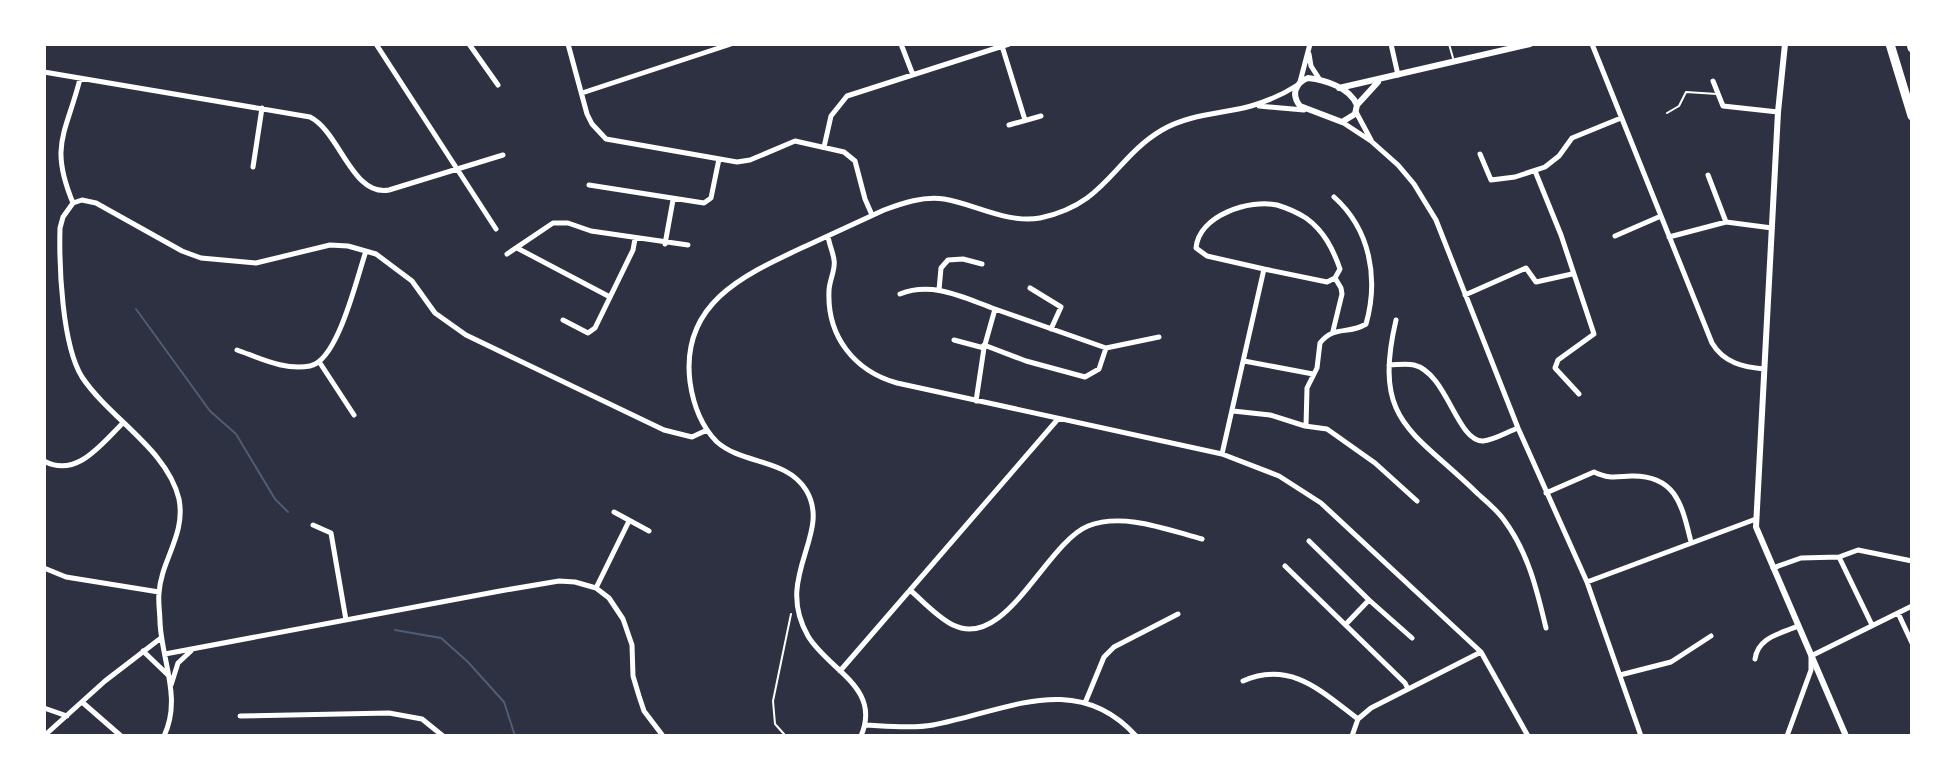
<svg xmlns="http://www.w3.org/2000/svg" width="1956" height="780" font-family="'Times New Roman',serif">
<rect width="100%" height="100%" fill="#2d3142"/>
<g fill="none" stroke-linecap="round" stroke-linejoin="round">
<path stroke="#4f5d75" stroke-width="2" d="M 136,309 L 210,411 L 236,434 L 275,499 L 288,512
M 395,630 L 441,638 L 468,662 L 504,702 L 515,736"/>
<path stroke="#fff" stroke-width="2" d="M 1449,44 L 1453,58
M 1667,113 L 1679,106 L 1686,92 L 1717,94
M 784,734 L 775,724 L 773,701 L 791,614"/>
<path stroke="#fff" stroke-width="5" d="M 376,44 L 496,229
M 469,44 L 498,85
M 568,44 L 587,114 L 592,124 L 606,139 L 737,162 L 750,160 L 795,141 L 844,152 L 855,161 L 865,199 L 872,215
M 901,44 L 913,75
M 1391,44 L 1398,75
M 1592,44 L 1712,343 C 1724,363 1743,367 1764,369
M 1002,46 L 1025,120
M 1309,54 L 1311,66 L 1320,80
M 44,72 L 310,117 C 340,132 352,197 389,190 L 503,155
M 80,79 C 66,134 49,145 73,203 L 63,217 L 60,228 C 59,266 62,345 82,377 C 110,419 167,449 179,499 C 186,535 161,560 159,593 C 158,603 160,613 160,623 C 162,661 182,699 164,736
M 1713,81 L 1723,106 L 1778,112
M 1300,82 L 1310,44
M 582,93 L 731,44
M 1259,106 L 1304,110
M 1356,112 L 1371,140
M 1342,122 L 1371,141 L 1398,165 L 1414,184 L 1436,220 L 1518,428 L 1587,582 L 1641,736
M 1009,125 L 1041,116
M 824,147 L 831,116 L 847,96 L 1009,44
M 1480,154 L 1491,180 L 1515,177 L 1545,167 L 1559,156 L 1572,138 L 1621,118
M 253,167 L 262,108
M 1535,171 L 1561,235 L 1594,334 L 1558,360 L 1555,368 L 1579,394
M 1708,175 L 1726,222
M 589,185 L 704,203 L 711,198 L 719,159
M 73,203 L 82,200 L 96,203 L 182,251 L 201,258 L 256,263 L 330,245 L 348,246 L 376,254 L 412,281 L 435,313 L 466,335 L 664,430 L 692,437 L 707,430
M 828,236 C 829,244 833,252 834,260 C 836,269 829,281 829,291 C 827,336 854,371 897,383 L 1222,454 L 1279,476 L 1321,503 L 1481,652 L 1528,736
M 1615,236 L 1661,216
M 1669,237 L 1726,222 L 1772,228
M 665,244 L 673,200
M 517,248 L 610,297
M 507,254 L 553,223 L 568,223 L 591,231 L 688,245
M 1030,288 L 1061,307 L 1051,329
M 939,290 L 941,268 L 948,260 L 963,259 L 982,264
M 900,294 C 933,281 964,298 995,309 L 984,348 L 976,401
M 1465,295 L 1526,268 L 1536,282 L 1572,274
M 995,309 L 1106,348 L 1159,337
M 563,320 L 588,333 L 595,328 L 633,250 L 635,239
M 1396,320 C 1372,423 1413,430 1478,494 C 1487,502 1497,510 1504,520 C 1528,552 1537,590 1546,628
M 1333,331 L 1342,294 L 1341,288 L 1335,278
M 954,340 L 984,348
M 984,345 L 1026,361 L 1085,377 L 1099,369 L 1106,348
M 237,350 C 260,358 285,371 310,366 C 338,361 357,277 366,251
M 1244,361 L 1313,374
M 320,363 L 354,415
M 1389,365 C 1397,365 1406,363 1414,365 C 1447,373 1457,442 1483,441 C 1494,440 1507,432 1518,428
M 1233,411 L 1270,415 L 1305,426 L 1327,429 L 1375,463 L 1417,501
M 1306,426 L 1307,388 L 1317,368 L 1320,343 C 1334,325 1348,335 1366,324 C 1379,278 1370,229 1334,197
M 1222,454 L 1264,269 L 1327,282 L 1335,278 L 1340,269 C 1333,249 1324,231 1306,218 C 1298,213 1287,208 1277,205 C 1250,199 1199,215 1196,248 L 1207,256 L 1264,269
M 44,461 C 77,479 102,443 123,423
M 1546,493 L 1594,472 C 1609,479 1614,477 1631,476 C 1676,475 1682,505 1691,542
M 614,512 L 649,531
M 313,525 L 331,533 L 346,620
M 1309,541 L 1369,600 L 1347,623
M 1839,557 L 1858,550 L 1912,561
M 1285,566 L 1405,683 L 1408,689
M 44,568 L 66,577 L 159,592
M 1773,568 L 1801,558 L 1839,557 L 1872,625
M 1587,582 L 1756,519
M 596,588 L 629,521
M 910,590 C 924,602 937,617 953,625 C 1006,651 1045,544 1088,526 C 1123,512 1168,530 1202,539
M 1369,600 L 1412,638
M 1898,613 L 1912,643
M 143,651 L 168,675
M 165,654 L 500,591 L 559,581 L 575,582 L 596,588 L 609,598 L 623,619 L 632,645 L 633,676 L 639,696 L 644,711 L 663,736
M 1755,659 C 1758,637 1780,634 1798,626
M 840,671 L 1058,419
M 1620,675 L 1671,662 L 1711,636
M 1243,681 C 1291,660 1322,692 1358,719
M 171,685 L 178,663 L 192,650
M 82,702 L 121,736
M 1085,703 L 1104,657 L 1114,647 L 1178,614
M 44,708 L 67,716
M 240,716 L 389,713 L 422,719 L 443,736
M 865,725 C 886,726 912,729 933,725 C 1004,712 1076,669 1136,736
M 44,736 L 105,681 L 161,638
M 861,736 C 882,687 828,670 808,636 C 773,576 833,534 806,490 C 786,458 743,465 717,442 C 701,426 693,403 690,382 C 680,302 746,274 806,246 C 832,234 858,222 884,210 C 903,203 923,196 944,199 C 975,204 1008,224 1040,218 C 1107,204 1113,159 1162,130 C 1189,114 1222,114 1251,106 C 1268,101 1282,95 1296,86
M 1352,736 L 1358,719 L 1371,708 L 1481,652
M 1787,736 L 1811,670 L 1811,656 L 1912,606"/>
<path stroke="#fff" stroke-width="6" d="M 1785,44 L 1778,112 L 1756,527 L 1846,736
M 1308,78 C 1326,80 1350,88 1357,105 L 1355,114 L 1342,122 L 1300,106 C 1291,95 1295,83 1308,78 Z
M 1339,88 L 1530,44
M 1357,105 L 1378,82"/>
<path stroke="#fff" stroke-width="9" d="M 1890,44 L 1912,116
M 1911,44 L 1912,48"/>
</g>
<rect width="1956" height="780" fill="none" stroke="#ffffff" stroke-width="92"/>
</svg>
